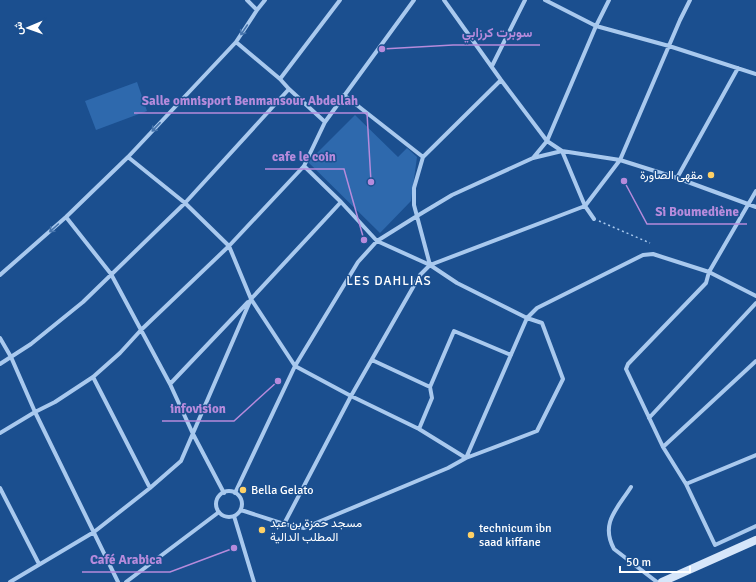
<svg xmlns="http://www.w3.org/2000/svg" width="756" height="582" font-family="Signika,Vazirmatn,sans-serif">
<rect width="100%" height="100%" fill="#1b4f8f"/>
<path fill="#2e69ad" d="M 137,82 L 147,111 L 96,130 L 85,101 Z
M 355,115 L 398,157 L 407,148 L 417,157 L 411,201 L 380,233 L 308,162 Z"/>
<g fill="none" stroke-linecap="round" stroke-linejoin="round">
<path stroke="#a9c9ee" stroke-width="1.5" stroke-dasharray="2 3" stroke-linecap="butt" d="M 599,221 L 650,243"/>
<path stroke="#a9c9ee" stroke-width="4" d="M 444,0 L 501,80 L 547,141 L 562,151 L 585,206 L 594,219
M 545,0 L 596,26 L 669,46 L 756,74
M 257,10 L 265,0
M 236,42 L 280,79 L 289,89 L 325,122
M 492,66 L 525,0
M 280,79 L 340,0
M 501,80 L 423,157 L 414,188 L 414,205 L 430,265 L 585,206 L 620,160 L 680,20 L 690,0
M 344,95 L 423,157
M 128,157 L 185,203 L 229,246 L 251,299 L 295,366 L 351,396 L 419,429 L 466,458 L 537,431 L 563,379 L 542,323 L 527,318 L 457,283 L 430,265 L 377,241 L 341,202 L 304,166
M 533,158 L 562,151 L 620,160 L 677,178 L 756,207
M 677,178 L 738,68
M 756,191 L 709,272 L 706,283 L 628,364 L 626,369 L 663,447 L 686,484 L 715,545 L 756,526
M 66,217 L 111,274 L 170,384 L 193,434 L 224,493
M 0,275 L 66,217 L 128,157 L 236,42 L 257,10 L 247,0
M 0,338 L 11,357 L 35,412 L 118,582
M 372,360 L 430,387
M 0,364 L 31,344 L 83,302 L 185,203 L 289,89
M 93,377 L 150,488
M 170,384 L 248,302
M 649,418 L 756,303
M 419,429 L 432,398 L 430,387 L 454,331 L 511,355
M 0,433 L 35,412 L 55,402 L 93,377 L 120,353 L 141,330 L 229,246 L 304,166 L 325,122 L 414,0
M 663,447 L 756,361
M 686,484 L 756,455
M 631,487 C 617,509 600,523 614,549 L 657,582
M 0,488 L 39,564
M216 504a13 13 0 1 1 26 0a13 13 0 1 1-26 0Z
M 235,493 L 295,366 L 358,262 L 377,241 L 417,216 L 452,195 L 533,158 L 547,141 L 596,26 L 609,0
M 241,510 L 284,524 L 304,528 L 448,468 L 466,458 L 527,318 L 537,308 L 643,255 L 653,254 L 709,272 L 756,296
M 234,516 L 254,582
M 284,524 L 351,396 L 420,275 L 430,265
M 10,582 L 94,532 L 150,488 L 181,461 L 251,299 L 341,202
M 126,582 L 219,512"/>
<path stroke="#d6e6fa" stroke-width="8" d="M 662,582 L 756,540"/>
</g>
<defs><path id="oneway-shaft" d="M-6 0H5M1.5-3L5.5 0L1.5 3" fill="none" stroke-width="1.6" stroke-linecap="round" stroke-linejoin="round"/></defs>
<g stroke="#4674ac">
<use href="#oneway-shaft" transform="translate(244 30) rotate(124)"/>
<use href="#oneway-shaft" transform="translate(156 127) rotate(133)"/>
<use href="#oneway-shaft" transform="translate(54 228) rotate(138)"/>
</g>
<g fill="#ffd166" stroke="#1b4f8f" stroke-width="1.5">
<circle cx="711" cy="175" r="4"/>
<circle cx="243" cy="490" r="4"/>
<circle cx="262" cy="530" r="4"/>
<circle cx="471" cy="535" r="4"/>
</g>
<g text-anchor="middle" stroke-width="3" stroke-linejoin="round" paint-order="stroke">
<g font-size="12" fill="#fff" stroke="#1b4f8f" text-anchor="start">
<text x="703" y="179" text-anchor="end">مقهى الصاورة</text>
<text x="251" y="494">Bella Gelato</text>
<text x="270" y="527">مسجد حمزة بن عبد<tspan x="270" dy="14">المطلب الدالية</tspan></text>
<text x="479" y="532">technicum ibn<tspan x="479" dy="14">saad kiffane</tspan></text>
</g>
<g font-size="13" letter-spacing="1" fill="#fff" stroke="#1b4f8f">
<text x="389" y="285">LES DAHLIAS</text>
</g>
</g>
<path fill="none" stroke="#b68bdc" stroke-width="1.5" d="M382 49L453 45H540M371 182L367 113H134M364 240L344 169H265M624 181L647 224H747M278 381L234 421H162M234 548L170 572H82"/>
<g fill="#b68bdc" stroke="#1b4f8f" stroke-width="1.5">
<circle cx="382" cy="49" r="4"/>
<circle cx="371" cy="182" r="4"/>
<circle cx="364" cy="240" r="4"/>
<circle cx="624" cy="181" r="4"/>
<circle cx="278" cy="381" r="4"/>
<circle cx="234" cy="548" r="4"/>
</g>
<g font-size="13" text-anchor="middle" font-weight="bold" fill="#b68bdc" stroke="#1b4f8f" stroke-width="3" stroke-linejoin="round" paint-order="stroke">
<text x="497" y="37">سوبرت كرزابي</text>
<text x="250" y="105">Salle omnisport Benmansour Abdellah</text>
<text x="304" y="161">cafe le coin</text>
<text x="697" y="216">Si Boumediène</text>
<text x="198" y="413">infovision</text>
<text x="126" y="564">Café Arabica</text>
</g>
<g transform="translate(28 28) rotate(268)" stroke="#1b4f8f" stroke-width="3" paint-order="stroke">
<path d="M0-3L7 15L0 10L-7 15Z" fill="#ffffff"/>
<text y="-6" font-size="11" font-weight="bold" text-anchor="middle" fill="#ffffff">ش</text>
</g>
<path d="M620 566v6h70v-6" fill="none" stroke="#ffffff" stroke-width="2"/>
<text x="626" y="566" font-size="12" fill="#ffffff" stroke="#1b4f8f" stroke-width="3" paint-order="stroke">50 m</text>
</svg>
